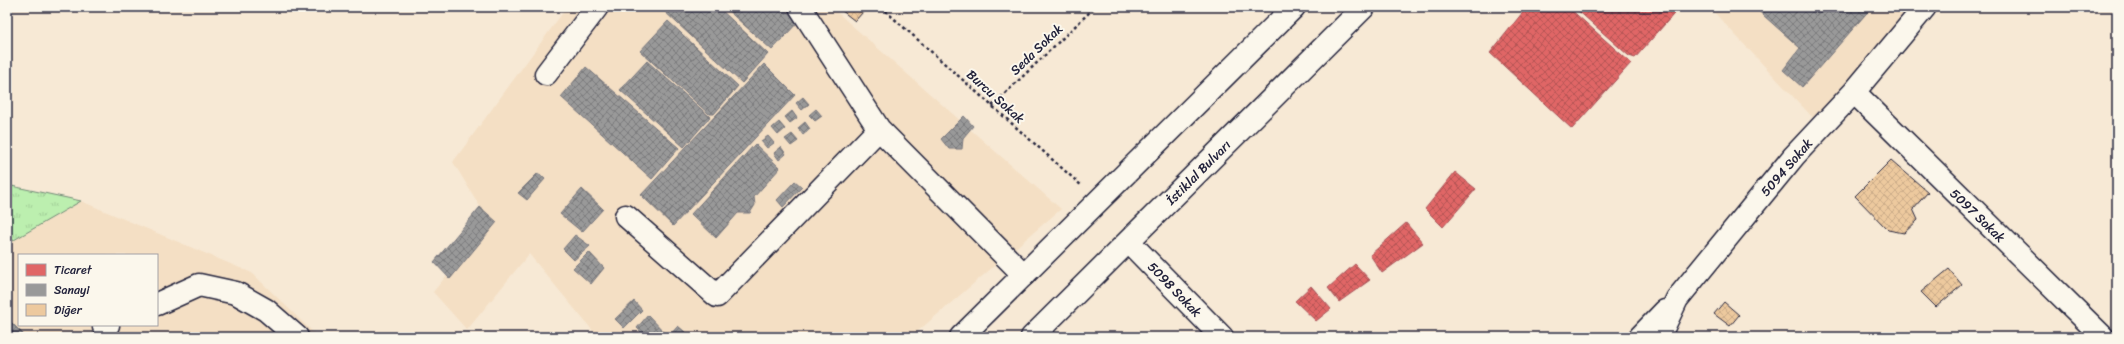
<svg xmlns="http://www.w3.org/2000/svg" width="2124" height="344" font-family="Sriracha,sans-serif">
<defs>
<pattern id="grass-tufts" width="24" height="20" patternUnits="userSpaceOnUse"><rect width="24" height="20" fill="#bcefaf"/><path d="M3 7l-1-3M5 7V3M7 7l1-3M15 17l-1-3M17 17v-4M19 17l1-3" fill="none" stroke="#a1cd97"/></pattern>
<pattern id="shops-cross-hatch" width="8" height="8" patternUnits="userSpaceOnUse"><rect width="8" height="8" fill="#e06666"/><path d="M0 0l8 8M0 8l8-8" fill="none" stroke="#b55455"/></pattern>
<pattern id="industry-cross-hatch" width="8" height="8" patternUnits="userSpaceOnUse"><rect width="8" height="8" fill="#999"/><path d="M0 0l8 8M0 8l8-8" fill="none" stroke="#7c7c7e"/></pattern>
<pattern id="building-cross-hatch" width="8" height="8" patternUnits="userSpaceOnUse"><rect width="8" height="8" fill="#edc99e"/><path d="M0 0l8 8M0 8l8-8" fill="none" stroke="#cbac89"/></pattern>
</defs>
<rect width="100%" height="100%" fill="#f7e9d5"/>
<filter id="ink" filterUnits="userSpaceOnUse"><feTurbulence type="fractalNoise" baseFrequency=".025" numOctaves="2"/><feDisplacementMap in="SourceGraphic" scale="8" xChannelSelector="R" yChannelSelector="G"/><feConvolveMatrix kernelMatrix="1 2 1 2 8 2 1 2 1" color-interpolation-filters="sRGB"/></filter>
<g filter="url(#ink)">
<path fill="#f4dfc4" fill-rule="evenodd" d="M 567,7 L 831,7 L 1061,209 L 911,337 L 598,337 L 529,254 L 467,330 L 433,292 L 490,223 L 453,162 Z
M 1709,7 L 1916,7 L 1817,122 Z
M 81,201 L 252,273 L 318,337 L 7,337 L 7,244 ZM 19,255 L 157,255 L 157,325 L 19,325 Z"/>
<path fill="url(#grass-tufts)" stroke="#6f8875" d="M 7,185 L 81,201 L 7,244 Z"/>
<path fill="url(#shops-cross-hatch)" stroke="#a75259" d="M 1527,7 L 1568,7 L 1631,63 L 1572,129 L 1490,53 Z
M 1574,7 L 1680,7 L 1635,58 L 1629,56 Z
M 1455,172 L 1476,189 L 1443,227 L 1425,209 Z
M 1406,223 L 1423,243 L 1382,273 L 1370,255 Z
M 1355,264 L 1370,280 L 1339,302 L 1328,288 Z
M 1311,286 L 1331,309 L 1316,321 L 1295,301 Z"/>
<path fill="url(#industry-cross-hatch)" stroke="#75757d" d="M 667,7 L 718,7 L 768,54 L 742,83 L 664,11 Z
M 724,7 L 782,7 L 798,22 L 772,50 Z
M 1754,7 L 1872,7 L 1802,87 L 1783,70 L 1800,48 Z
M 668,21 L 738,86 L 714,114 L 709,114 L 640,51 Z
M 647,61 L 710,117 L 684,147 L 620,90 Z
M 764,64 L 795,95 L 673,226 L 641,195 Z
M 586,67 L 679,148 L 652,179 L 561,97 Z
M 803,97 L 809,104 L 802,110 L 796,103 Z
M 816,109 L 822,116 L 815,121 L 809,115 Z
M 792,111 L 797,118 L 790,123 L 785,117 Z
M 964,116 L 973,126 L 963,138 L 962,149 L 949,149 L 941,139 Z
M 779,122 L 785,129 L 778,135 L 772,128 Z
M 805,122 L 810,129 L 803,135 L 798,128 Z
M 792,134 L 798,141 L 791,146 L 785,139 Z
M 768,136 L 774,143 L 767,148 L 761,141 Z
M 755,144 L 780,168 L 754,197 L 755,205 L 750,213 L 738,213 L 716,238 L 691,214 Z
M 781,147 L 786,154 L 779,160 L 774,153 Z
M 538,173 L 545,179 L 527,200 L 518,193 Z
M 795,181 L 802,187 L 783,207 L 777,200 Z
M 582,189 L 603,209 L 582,232 L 560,214 Z
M 480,207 L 497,222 L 450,279 L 434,262 Z
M 575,235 L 590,246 L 574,260 L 563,249 Z
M 589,252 L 604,268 L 591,284 L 573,268 Z
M 634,301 L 642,310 L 624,328 L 615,319 Z
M 648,315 L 665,333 L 662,337 L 646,337 L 637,328 Z
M 7,318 L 26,337 L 7,337 Z
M 678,326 L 691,337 L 668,337 Z"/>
<path fill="url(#building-cross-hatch)" stroke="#22223b" d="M 844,7 L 858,7 L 863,12 L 855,21 L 841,10 Z
M 1891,160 L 1928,192 L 1913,209 L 1918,220 L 1904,233 L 1888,230 L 1855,196 Z
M 1949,269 L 1962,285 L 1936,307 L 1921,292 Z
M 1724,302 L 1739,315 L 1730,326 L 1714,314 Z"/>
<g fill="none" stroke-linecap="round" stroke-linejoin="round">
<defs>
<path id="minor" d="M 800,7 L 879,129 L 1024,275
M 546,74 L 597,7
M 1854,92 L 2103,337
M 626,216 L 717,296 L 879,129
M 1129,242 L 1222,337
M 157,304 L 199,285 L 236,293 L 266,310 L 297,337
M 104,327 L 108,325
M 1640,337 L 1665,311
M 1659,337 L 1677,299 L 1794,156 L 1854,92 L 1925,7"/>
<path id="major" d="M 961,337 L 1294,7
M 1032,337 L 1364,7"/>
</defs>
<use href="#minor" stroke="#22223b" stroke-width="25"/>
<use href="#major" stroke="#22223b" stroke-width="25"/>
<path stroke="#22223b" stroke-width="2.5" stroke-dasharray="3 3" stroke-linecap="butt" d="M 881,7 L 1082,186
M 992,106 L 1095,7"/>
<use href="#minor" stroke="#fbf7ec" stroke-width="22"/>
<use href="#major" stroke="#fbf7ec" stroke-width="22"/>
</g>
</g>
<g text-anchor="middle" stroke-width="4" stroke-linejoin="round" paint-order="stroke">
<g font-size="13" fill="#22223b" stroke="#fbf7ec">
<text transform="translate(1036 49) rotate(-44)" y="5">Seda Sokak</text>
<text transform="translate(996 96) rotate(42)" y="5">Burcu Sokak</text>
<text transform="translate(1786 167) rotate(-49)" y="5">5094 Sokak</text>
<text transform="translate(1198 172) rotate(-45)" y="5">İstiklal Bulvarı</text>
<text transform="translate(1978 215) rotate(44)" y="5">5097 Sokak</text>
<text transform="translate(1175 289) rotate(46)" y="5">5098 Sokak</text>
</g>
</g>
<rect width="2124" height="344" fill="none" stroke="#fbf7ec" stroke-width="24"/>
<rect x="12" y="12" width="2100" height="320" fill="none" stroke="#22223b" stroke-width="1.5" filter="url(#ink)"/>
<rect x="18" y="254" width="140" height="72" fill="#fbf7ec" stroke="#a4a2a5"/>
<rect x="26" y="264" width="20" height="12" fill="#e06666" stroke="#a4a2a5"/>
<text x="54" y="274" font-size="12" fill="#22223b">Ticaret</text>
<rect x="26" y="284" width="20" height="12" fill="#999999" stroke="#a4a2a5"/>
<text x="54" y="294" font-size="12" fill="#22223b">Sanayi</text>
<rect x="26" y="304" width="20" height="12" fill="#edc99e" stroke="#a4a2a5"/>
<text x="54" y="314" font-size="12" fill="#22223b">Diğer</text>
</svg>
